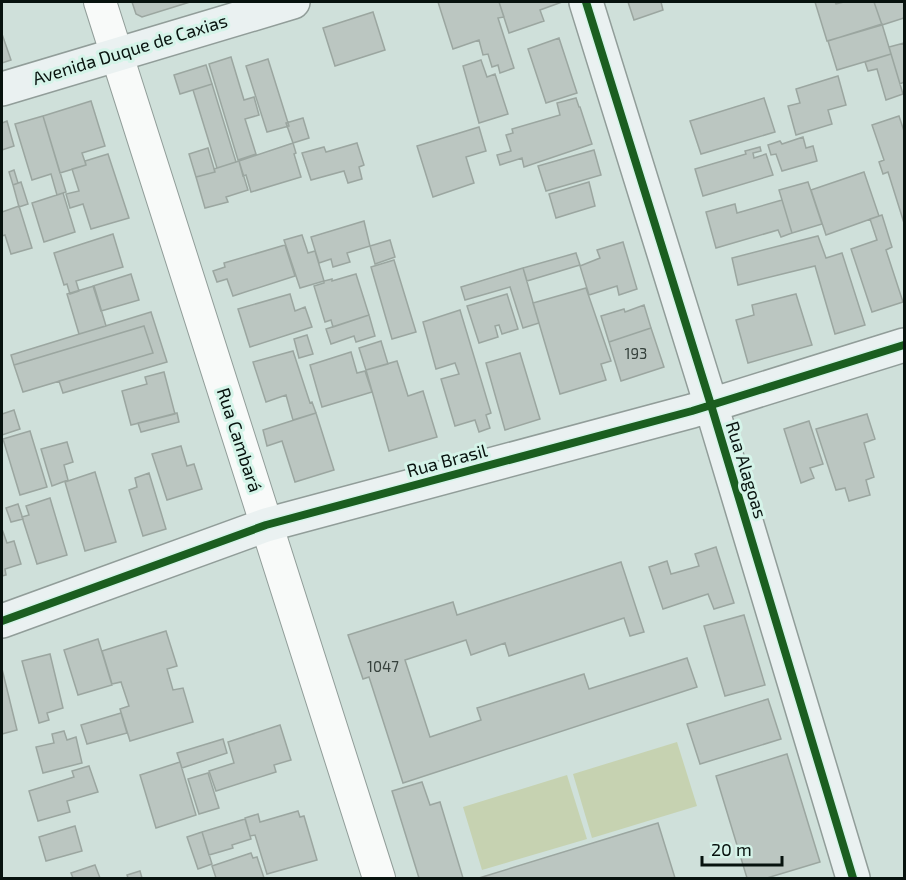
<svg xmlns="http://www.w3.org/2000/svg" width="906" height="880" font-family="'Exo 2',sans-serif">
<rect width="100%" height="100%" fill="#cfe0da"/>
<path fill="#c6d2b1" d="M 677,742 L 697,806 L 592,838 L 573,774 Z
M 567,775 L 587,839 L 482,870 L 463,807 Z"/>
<path fill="#bbc6c1" stroke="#9ba6a0" stroke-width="1.5" d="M 132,2 L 190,2 L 142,17 L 136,14 Z
M 438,2 L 499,2 L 504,17 L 498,18 L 514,68 L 500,73 L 498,65 L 492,67 L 488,54 L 483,55 L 479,40 L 453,49 Z
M 499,2 L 562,2 L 540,10 L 544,21 L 509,33 Z
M 628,2 L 661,2 L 663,10 L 634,20 Z
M 815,2 L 835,2 L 836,4 L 844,2 L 874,2 L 882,25 L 827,41 Z
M 874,2 L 904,2 L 904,18 L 882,25 Z
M 373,12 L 385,50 L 335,66 L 323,28 Z
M 882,24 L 891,54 L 837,70 L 828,41 Z
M 2,34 L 11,60 L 2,63 Z
M 559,38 L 577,93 L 546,103 L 528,49 Z
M 904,43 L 904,82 L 900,84 L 889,47 Z
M 891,54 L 903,94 L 886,100 L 877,69 L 868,71 L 865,62 Z
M 231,57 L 244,100 L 254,97 L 259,115 L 245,119 L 256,154 L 238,160 L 209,64 Z
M 268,59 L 289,126 L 267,132 L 246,66 Z
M 481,60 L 487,77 L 495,74 L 508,114 L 479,123 L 463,66 Z
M 206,65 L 212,84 L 180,94 L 174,75 Z
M 838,76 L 846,105 L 828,110 L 832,124 L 796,135 L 788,106 L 800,103 L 796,89 Z
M 212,84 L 236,162 L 217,168 L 193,90 Z
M 576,98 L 579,107 L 580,107 L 592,144 L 524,167 L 522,158 L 500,165 L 497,155 L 511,151 L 506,135 L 513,133 L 512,129 L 560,115 L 557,103 Z
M 764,98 L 775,132 L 701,154 L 690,121 Z
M 91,101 L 105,146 L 82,153 L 86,165 L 60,173 L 43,116 Z
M 43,116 L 66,192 L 57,195 L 51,174 L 32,180 L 15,124 Z
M 899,116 L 904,131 L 904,223 L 888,172 L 883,174 L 879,162 L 884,160 L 872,125 Z
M 303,118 L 309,138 L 293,143 L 286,123 Z
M 7,121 L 14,146 L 2,150 L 2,123 Z
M 479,127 L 486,151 L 466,157 L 474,183 L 433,197 L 417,146 Z
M 803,137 L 806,148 L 813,146 L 817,161 L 782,171 L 776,154 L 771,155 L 768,145 L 780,141 L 782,144 Z
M 293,143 L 296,153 L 294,154 L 301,177 L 251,192 L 246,175 L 243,176 L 239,161 Z
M 357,143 L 364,165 L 359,167 L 362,179 L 348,183 L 344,171 L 311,180 L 302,153 L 324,147 L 326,152 Z
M 760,147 L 761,151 L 753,153 L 754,158 L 766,154 L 773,175 L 703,196 L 695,169 L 746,154 L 745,151 Z
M 208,148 L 215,172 L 196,177 L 189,154 Z
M 594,150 L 601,175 L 546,191 L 538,166 Z
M 108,154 L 129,218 L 91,229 L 83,204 L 70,208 L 66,194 L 79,191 L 72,169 L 86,165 L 85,161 Z
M 239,161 L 248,190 L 226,197 L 228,202 L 205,208 L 196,177 L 215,172 L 214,169 Z
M 14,170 L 18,183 L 13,185 L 9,172 Z
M 864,172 L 879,216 L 826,235 L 811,190 Z
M 21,182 L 28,204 L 19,207 L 13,185 Z
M 589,182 L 595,206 L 556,218 L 549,194 Z
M 808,182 L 822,224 L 792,233 L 779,190 Z
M 63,193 L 75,232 L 44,242 L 32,203 Z
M 782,200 L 792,233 L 781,237 L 778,230 L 716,248 L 706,212 L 735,204 L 737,213 Z
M 19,206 L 32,248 L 11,254 L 5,235 L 2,236 L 2,212 Z
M 882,215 L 892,247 L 886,250 L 903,302 L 872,312 L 851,249 L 877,240 L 870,219 Z
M 364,221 L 370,246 L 347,253 L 350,262 L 333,267 L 331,259 L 319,263 L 311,237 Z
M 113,234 L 123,267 L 76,281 L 79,291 L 70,294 L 67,284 L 64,285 L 54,253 Z
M 302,235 L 308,253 L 315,251 L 324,281 L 300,288 L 284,240 Z
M 818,236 L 826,258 L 842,253 L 865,325 L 835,334 L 815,266 L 738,285 L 732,258 Z
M 390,240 L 395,257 L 375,264 L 370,246 Z
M 623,242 L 637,289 L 619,295 L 617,286 L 589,295 L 580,266 L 600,258 L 597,250 Z
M 285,245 L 295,276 L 233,296 L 227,279 L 217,282 L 213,271 L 225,267 L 224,263 Z
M 576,253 L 580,265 L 527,281 L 523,268 Z
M 394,260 L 416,332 L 392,339 L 371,267 Z
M 523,268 L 539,323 L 523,328 L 510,287 L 465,300 L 461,287 Z
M 131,274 L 139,300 L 101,311 L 93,286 Z
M 356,274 L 369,315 L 333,327 L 331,320 L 325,322 L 314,286 L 324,283 L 324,281 L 332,279 L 332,281 Z
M 94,286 L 106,326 L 79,334 L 67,294 Z
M 586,288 L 611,361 L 601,364 L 606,380 L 560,394 L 533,303 Z
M 290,294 L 295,311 L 305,307 L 312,327 L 250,347 L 238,309 Z
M 507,294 L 518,329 L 502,334 L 499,325 L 495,326 L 498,337 L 479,343 L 467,306 Z
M 796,294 L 812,345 L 748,363 L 736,320 L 754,315 L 752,305 Z
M 644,305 L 651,328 L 609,342 L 601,316 L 624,309 L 625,312 Z
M 460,310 L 491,413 L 486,415 L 490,428 L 479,432 L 475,420 L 455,426 L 441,379 L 459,374 L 455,363 L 436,369 L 423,322 Z
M 151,312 L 167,362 L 63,393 L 59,381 L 153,353 L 144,326 L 14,365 L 11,355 Z
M 369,315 L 375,336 L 356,342 L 354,336 L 331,344 L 326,329 Z
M 144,326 L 153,353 L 23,392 L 14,365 Z
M 651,328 L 664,367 L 621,381 L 609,342 Z
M 307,335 L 313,354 L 299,358 L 294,339 Z
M 381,341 L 388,364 L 366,370 L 359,348 Z
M 293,351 L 310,403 L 312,402 L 316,413 L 293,420 L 286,395 L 266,402 L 253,362 Z
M 351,352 L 357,373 L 365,371 L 372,392 L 322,407 L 310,365 Z
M 520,353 L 540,419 L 505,430 L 486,363 Z
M 397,361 L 408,396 L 423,391 L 437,437 L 389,451 L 366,370 Z
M 164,372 L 175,414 L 131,425 L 122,391 L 147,384 L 145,377 Z
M 14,410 L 20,429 L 2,435 L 2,414 Z
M 177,413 L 179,422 L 141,432 L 138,423 Z
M 316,413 L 334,470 L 295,482 L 282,441 L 267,446 L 263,430 Z
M 867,414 L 875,439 L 864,443 L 874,477 L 866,480 L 870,495 L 849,501 L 845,488 L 836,490 L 816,429 Z
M 809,421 L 823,464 L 810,468 L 814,478 L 801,483 L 784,429 Z
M 30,431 L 47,487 L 20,495 L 3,439 Z
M 67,442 L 73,462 L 64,465 L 68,480 L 52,486 L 41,449 Z
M 181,446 L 187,466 L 194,464 L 202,489 L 167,500 L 152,454 Z
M 95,472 L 116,542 L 85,551 L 65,482 Z
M 149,473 L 166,529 L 143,536 L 129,490 L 137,487 L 135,478 Z
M 50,498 L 67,555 L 37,564 L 22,517 L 29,515 L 26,506 Z
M 18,504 L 23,519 L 11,522 L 6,508 Z
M 2,529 L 7,543 L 14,541 L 21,564 L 5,569 L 6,575 L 2,576 Z
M 716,547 L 734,603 L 714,609 L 708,594 L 663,609 L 649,567 L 667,561 L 671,574 L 699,566 L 695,554 Z
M 621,562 L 644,632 L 630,636 L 624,618 L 509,656 L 505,643 L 471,655 L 466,640 L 405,660 L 430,737 L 481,720 L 477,708 L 584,674 L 589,689 L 687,658 L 697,687 L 403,783 L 369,677 L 363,679 L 348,635 L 453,602 L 457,615 Z
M 744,615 L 765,685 L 725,696 L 704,626 Z
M 166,631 L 177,666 L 167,669 L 173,690 L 183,688 L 193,722 L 130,741 L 120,709 L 129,706 L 121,682 L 112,684 L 102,651 Z
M 98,639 L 112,685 L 78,695 L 64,650 Z
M 50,654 L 63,708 L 47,713 L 49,720 L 39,723 L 22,661 Z
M 2,669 L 17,730 L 2,734 Z
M 768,699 L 781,739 L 700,764 L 687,724 Z
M 121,713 L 127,733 L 87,744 L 81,725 Z
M 280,725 L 291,760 L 274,765 L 276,772 L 216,791 L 209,771 L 234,763 L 228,742 Z
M 64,731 L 67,740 L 76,737 L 82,763 L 43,773 L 36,747 L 54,743 L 52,734 Z
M 223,739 L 227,753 L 182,768 L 177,753 Z
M 787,754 L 820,862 L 767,878 L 747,878 L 716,776 Z
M 180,762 L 196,815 L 156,828 L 140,775 Z
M 89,766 L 98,792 L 67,801 L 70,812 L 38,821 L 29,791 L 74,777 L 72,771 Z
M 208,773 L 219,808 L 199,814 L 188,779 Z
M 422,782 L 430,805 L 440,802 L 463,878 L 419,878 L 392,791 Z
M 298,811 L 300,817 L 304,816 L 317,860 L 267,874 L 255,835 L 250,836 L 245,818 L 258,814 L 260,822 Z
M 245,819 L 251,839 L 232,845 L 233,848 L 209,855 L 202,832 Z
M 658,823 L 675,878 L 479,878 Z
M 75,826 L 82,851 L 46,861 L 39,837 Z
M 202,832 L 212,864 L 198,869 L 187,837 Z
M 251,853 L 253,858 L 257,857 L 264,878 L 216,878 L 212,866 Z
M 95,865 L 100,878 L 73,878 L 71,873 Z
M 140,871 L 142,878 L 128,878 L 127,875 Z"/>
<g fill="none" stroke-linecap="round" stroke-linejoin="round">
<defs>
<path id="street" d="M 100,2 L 379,878"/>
<path id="secondary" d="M 586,2 L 711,405 L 853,878
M 2,89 L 293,2
M 2,621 L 266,525 L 692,411 L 904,345"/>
</defs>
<use href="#street" stroke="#919d99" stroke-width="34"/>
<use href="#secondary" stroke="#919d99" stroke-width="36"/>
<use href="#street" stroke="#f8faf9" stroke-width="32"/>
<use href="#secondary" stroke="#eaf1f1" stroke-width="33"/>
<defs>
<path id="cycleway" d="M 586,2 L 711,405 L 853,878
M 2,621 L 266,525 L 692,411 L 904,345"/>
</defs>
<use href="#cycleway" stroke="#d5f4e9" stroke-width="11"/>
<use href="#cycleway" stroke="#1b5e20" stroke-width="8"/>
</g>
<g text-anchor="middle" stroke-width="6" stroke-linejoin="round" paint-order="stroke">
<g font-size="15" fill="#36413c">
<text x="636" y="359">193</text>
<text x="383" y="672">1047</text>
</g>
<g font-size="18" fill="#07120e" stroke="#d5f4e9">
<text transform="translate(130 50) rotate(-17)" y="6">Avenida Duque de Caxias</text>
<text transform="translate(239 440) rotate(72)" y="6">Rua Cambará</text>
<text transform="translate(447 461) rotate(-15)" y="6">Rua Brasil</text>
<text transform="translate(746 470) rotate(73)" y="6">Rua Alagoas</text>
</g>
</g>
<rect width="906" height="880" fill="none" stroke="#07120e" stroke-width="6"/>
<path d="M702 856v9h80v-9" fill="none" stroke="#07120e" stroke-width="3"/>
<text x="711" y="856" font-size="18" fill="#07120e" stroke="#d5f4e9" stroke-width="4.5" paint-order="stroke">20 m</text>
</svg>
